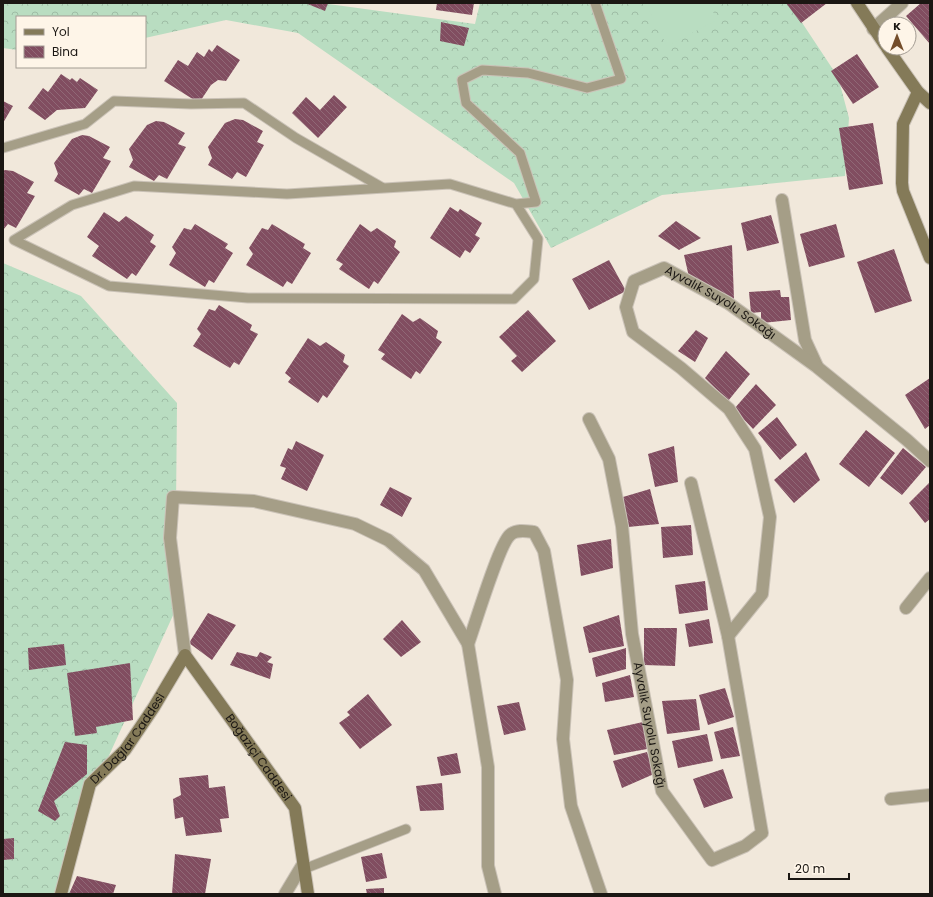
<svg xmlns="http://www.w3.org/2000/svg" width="933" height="897" font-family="Poppins,sans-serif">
<defs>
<pattern id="forest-crowns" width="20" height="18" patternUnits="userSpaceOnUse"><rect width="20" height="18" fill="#b9ddc1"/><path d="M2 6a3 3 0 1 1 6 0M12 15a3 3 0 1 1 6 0" fill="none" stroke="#9ebda5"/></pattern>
<pattern id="building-back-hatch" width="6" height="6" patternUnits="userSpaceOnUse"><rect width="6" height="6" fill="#814d60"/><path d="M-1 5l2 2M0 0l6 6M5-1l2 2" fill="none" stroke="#906876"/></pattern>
</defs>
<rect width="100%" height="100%" fill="#f1e8db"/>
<path fill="url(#forest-crowns)" d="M 3,3 L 321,3 L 475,24 L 480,3 L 789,3 L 838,77 L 849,118 L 845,176 L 662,195 L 551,248 L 514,183 L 298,33 L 226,20 L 145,38 L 145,17 L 17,17 L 17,50 L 3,48 Z
M 3,263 L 81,296 L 177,403 L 175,611 L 64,854 L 70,894 L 3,894 Z"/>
<path fill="#b9ddc1" d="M 645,3 L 709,3 L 717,20 L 667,46 Z"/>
<path fill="url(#building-back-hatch)" d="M 305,3 L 328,3 L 325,11 Z
M 437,3 L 474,3 L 472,15 L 436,10 Z
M 786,3 L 827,3 L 801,23 Z
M 921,3 L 930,3 L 930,44 L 906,16 Z
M 441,22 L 469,28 L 464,46 L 440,41 Z
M 217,45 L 240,60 L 226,81 L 218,80 L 211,85 L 199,103 L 164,81 L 178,60 L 188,66 L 197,52 L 204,57 L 209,49 L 212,52 Z
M 857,54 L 879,87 L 853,104 L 831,71 Z
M 61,74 L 70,80 L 72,78 L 77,82 L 80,78 L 98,90 L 85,108 L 57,110 L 45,120 L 28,108 L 43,88 L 48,92 Z
M 334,95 L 347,107 L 318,138 L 292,113 L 306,97 L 320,110 Z
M 3,101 L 13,106 L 3,123 Z
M 235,119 L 243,120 L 263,131 L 257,142 L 264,145 L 246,177 L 237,172 L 232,179 L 208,165 L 212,158 L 208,147 L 225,123 Z
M 156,121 L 164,122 L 185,133 L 178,144 L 186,147 L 167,179 L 159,175 L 154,181 L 129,167 L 133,160 L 129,149 L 147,125 Z
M 873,123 L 883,184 L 849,190 L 839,128 Z
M 82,135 L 89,136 L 110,147 L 103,158 L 111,161 L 92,193 L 84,189 L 79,195 L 54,181 L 58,174 L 54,163 L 72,139 Z
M 5,170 L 13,171 L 34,182 L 27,193 L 35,196 L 16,228 L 8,224 L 3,230 L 3,171 Z
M 450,207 L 458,212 L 460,209 L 482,223 L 475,235 L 480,238 L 470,253 L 465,250 L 460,258 L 430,238 Z
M 104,212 L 119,222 L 126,216 L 154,235 L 150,242 L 156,246 L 136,276 L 132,273 L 127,279 L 92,256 L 99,246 L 87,237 Z
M 771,215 L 779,243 L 747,251 L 741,223 Z
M 676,221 L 701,238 L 679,250 L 658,236 Z
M 195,224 L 228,244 L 225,248 L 233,253 L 214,283 L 209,280 L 205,287 L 169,265 L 176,253 L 172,247 L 184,228 L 191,230 Z
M 272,224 L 305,244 L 303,248 L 311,253 L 292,284 L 287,281 L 283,287 L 246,265 L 253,254 L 249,248 L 262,228 L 268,230 Z
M 360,224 L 371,232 L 377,228 L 396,241 L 394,247 L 400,252 L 378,284 L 374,281 L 369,289 L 339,269 L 343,264 L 336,260 Z
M 836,224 L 845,257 L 809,267 L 800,234 Z
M 732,245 L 734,299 L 689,277 L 684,255 Z
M 894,249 L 912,301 L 875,313 L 857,262 Z
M 609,260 L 626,291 L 589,310 L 572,279 Z
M 780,290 L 781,297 L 789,297 L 791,320 L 761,323 L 761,312 L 751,313 L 749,292 Z
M 219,305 L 252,325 L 250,330 L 258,334 L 239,365 L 234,362 L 230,368 L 193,346 L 201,334 L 197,329 L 209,309 L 215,311 Z
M 528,310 L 556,341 L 522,372 L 511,361 L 517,356 L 499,337 Z
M 402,314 L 413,322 L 420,318 L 438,331 L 436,338 L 442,342 L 420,374 L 416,371 L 411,379 L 381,359 L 385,354 L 378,350 Z
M 696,330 L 708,338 L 695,362 L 678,351 Z
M 308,338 L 320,346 L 326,342 L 345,355 L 343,362 L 349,366 L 327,398 L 323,395 L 318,403 L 288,382 L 291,378 L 285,373 Z
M 726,351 L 750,374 L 728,401 L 705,378 Z
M 930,378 L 930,425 L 925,429 L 905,395 Z
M 756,384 L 776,405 L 753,429 L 734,409 Z
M 777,417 L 797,445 L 780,460 L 758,433 Z
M 866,430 L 895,453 L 869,487 L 839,464 Z
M 296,441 L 324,455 L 307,491 L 281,479 L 286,468 L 280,466 L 288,448 L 292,450 Z
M 674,446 L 678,482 L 655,487 L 648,454 Z
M 903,448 L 926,467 L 902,495 L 880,478 Z
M 806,452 L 820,480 L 794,503 L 774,480 Z
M 930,482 L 930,519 L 925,523 L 909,503 Z
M 390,487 L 412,498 L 402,517 L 380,505 Z
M 650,489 L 659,524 L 628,527 L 623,497 Z
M 691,525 L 693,555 L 663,558 L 661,527 Z
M 611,539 L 613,568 L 581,576 L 577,545 Z
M 705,581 L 708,610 L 679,614 L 675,585 Z
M 208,613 L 236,625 L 212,660 L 189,643 Z
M 619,615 L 624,646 L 589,653 L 583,627 Z
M 709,619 L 713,643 L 689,647 L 685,624 Z
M 402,620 L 421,642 L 401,657 L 383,639 Z
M 644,628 L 677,628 L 675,666 L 644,665 Z
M 64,644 L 66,665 L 29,670 L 28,648 Z
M 626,648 L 626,669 L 596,677 L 592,658 Z
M 237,652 L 257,657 L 260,652 L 272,657 L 267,662 L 273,664 L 270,679 L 230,665 Z
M 130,663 L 133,720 L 96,727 L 97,733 L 75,736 L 67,673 Z
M 630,675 L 634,697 L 605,702 L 602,683 Z
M 725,688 L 734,717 L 708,725 L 699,695 Z
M 368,694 L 392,725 L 360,749 L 339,723 L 350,715 L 347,712 Z
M 696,699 L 700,730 L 667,734 L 662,701 Z
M 519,702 L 526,730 L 504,735 L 497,706 Z
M 643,722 L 647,749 L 614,755 L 607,730 Z
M 733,727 L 740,756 L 721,759 L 714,732 Z
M 707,734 L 713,761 L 678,768 L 672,741 Z
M 65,742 L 87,745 L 87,774 L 54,801 L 60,816 L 55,821 L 38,811 Z
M 647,752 L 654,774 L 622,788 L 613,761 Z
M 457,753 L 461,773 L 441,776 L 437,757 Z
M 723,769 L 733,798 L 704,808 L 693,779 Z
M 208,775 L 209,788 L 225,786 L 229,818 L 220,819 L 222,832 L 186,836 L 183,817 L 175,819 L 173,799 L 181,795 L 179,778 Z
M 442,783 L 444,810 L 420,811 L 416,786 Z
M 14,838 L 14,859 L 3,860 L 3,839 Z
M 382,853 L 387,878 L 366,882 L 361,857 Z
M 175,854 L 211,859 L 205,894 L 172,894 Z
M 77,876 L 116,885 L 113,894 L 69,894 Z
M 384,888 L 384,894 L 367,894 L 366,889 Z"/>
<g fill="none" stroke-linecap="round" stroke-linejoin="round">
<defs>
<path id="lane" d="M 3,148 L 85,124 L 114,101 L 191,104 L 244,103 L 296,138 L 383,188
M 516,204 L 538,239 L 534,279 L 514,299 L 248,298 L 109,286 L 14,240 L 72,205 L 134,186 L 287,194 L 450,184 L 516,204 L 536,202 L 520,153 L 466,103 L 462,80 L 482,70 L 528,73 L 587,88 L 621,79 L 595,3
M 304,869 L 406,829"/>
<g id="street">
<path d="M 873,29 L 902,3"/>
<path d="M 782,200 L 805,340 L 817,366"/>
<path id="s1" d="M 589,419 L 609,459 L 622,526 L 632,634 L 662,791 L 712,860 L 745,846 L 762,833 L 728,636 L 691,483"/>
<path d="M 906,608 L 930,578"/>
<path id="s2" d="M 728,636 L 762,594 L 770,517 L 755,449 L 729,409 L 681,368 L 633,332 L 626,307 L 634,281 L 664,268 L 728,303 L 817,367 L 907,440 L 930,461"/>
<path d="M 468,644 C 475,625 499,544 510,535 C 516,529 526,531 534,532 L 544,551 L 567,680 L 563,739 L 571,806 L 601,894"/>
<path d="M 185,655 L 170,538 L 173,497 L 254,501 L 355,524 L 388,540 L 424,570 L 468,644 L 488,767 L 488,866 L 495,894"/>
<path d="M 891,799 L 930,795"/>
<path d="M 285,894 L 303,864"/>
</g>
<g id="secondary">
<path d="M 857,3 L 885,45"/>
<path d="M 887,48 L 918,92 L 930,103"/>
<path d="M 918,92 L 903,124 L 902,183 L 903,191 L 930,258"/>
<path id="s3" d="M 61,894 L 90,784 L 125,750 L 154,707 L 185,655 L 295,808 L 308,894"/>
</g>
</defs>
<use href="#lane" stroke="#cac2b7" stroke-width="11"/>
<use href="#street" stroke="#cac2b7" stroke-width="14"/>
<use href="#secondary" stroke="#cac2b7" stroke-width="14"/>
<use href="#lane" stroke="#a59e87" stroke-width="9"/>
<use href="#street" stroke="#a59e87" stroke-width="12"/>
<use href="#secondary" stroke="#847a58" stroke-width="12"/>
</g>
<g text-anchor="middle" stroke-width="4" stroke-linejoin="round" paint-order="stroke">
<g font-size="12" fill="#1b1713" stroke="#fef5e8">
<text dy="4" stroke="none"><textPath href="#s2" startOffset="524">Ayvalık Suyolu Sokağı</textPath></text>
<text dy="4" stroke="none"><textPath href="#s1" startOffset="314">Ayvalık Suyolu Sokağı</textPath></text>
<text dy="4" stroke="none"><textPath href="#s3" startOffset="173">Dr. Dağlar Caddesi</textPath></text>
<text dy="4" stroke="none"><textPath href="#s3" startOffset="401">Boğaziçi Caddesi</textPath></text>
</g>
</g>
<rect width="933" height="897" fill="none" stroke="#1b1713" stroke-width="8"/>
<rect x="16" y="16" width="130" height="52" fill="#fef5e8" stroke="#a39c93"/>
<rect x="24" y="29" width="20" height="6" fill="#847a58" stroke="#a39c93"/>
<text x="52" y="36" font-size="12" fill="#1b1713">Yol</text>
<rect x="24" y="46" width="20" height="12" fill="url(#building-back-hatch)" stroke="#a39c93"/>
<text x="52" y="56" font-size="12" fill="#1b1713">Bina</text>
<g transform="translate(897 36)"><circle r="19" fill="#fef5e8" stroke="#a39c93"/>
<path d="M0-3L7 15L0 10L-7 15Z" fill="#744d2a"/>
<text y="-6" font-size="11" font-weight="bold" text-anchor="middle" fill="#1b1713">K</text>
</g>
<path d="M789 873v6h60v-6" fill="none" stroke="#1b1713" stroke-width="2"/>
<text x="795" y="873" font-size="12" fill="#1b1713" stroke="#fef5e8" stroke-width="3" paint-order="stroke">20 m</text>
</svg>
